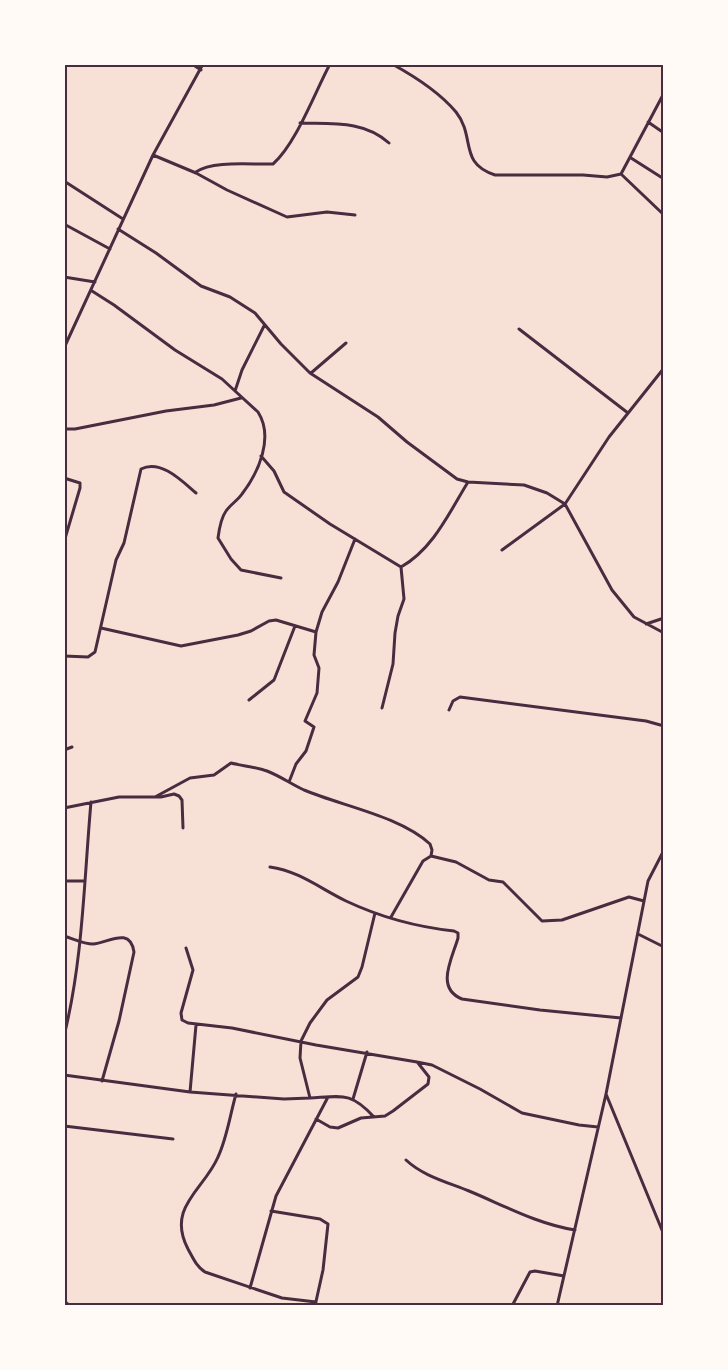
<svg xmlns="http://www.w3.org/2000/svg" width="728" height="1370" font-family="'Nunito Sans',sans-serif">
<rect width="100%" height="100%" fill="#f7e1d7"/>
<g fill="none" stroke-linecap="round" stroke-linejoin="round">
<path stroke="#4a2c40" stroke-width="3" d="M 192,64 L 201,70
M 392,64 C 414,76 440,93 456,112 C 476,137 458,163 495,175 L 583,175 L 607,177 L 621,174 L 664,93
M 648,122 L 664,133
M 300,123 C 331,124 364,120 389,143
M 153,155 L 196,173 L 227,190 L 287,217 L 327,212 L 355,215
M 631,158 L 664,179
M 196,172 C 213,160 253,165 273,164 C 296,144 315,92 330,64
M 621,174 L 664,215
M 64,181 L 123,219
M 64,224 L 110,249
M 118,229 L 156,253 L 201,286 L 230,297 L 255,313 L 281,344 L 310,373 L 378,417 L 407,442 L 457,479 L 468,482 L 524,485 L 547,493 L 565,504 L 612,590 L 634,617 L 664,633
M 64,277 L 95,282
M 92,291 L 114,305 L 175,350 L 222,379 L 258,412 C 274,437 259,472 242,494 C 238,500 230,505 226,511 C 221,518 219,530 218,538 L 231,559 L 241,570 L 281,578
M 519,329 L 628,413
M 64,348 L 153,155 L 203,64
M 311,373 L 346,343
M 235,391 L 242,370 L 264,326
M 64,429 L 75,429 L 166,411 L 214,405 L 241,398
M 261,456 L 274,471 L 284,492 L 330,524 L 401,567 C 433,549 449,513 468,482
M 64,478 L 80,483 L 80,488 L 64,542
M 502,550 L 565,504 L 609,437 L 664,368
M 646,624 L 664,618
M 101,628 L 181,646 L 238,635 L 251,631 L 269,621 L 276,620 L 316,632 L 322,612 L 338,582 L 355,539
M 64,656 L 88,657 L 95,652 L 116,560 L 124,543 L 141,469 C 161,459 182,481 196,493
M 249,700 L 274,680 L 295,626
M 382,708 L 393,664 L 395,633 L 398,616 L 404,599 L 401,567
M 449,710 L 453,701 L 460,697 L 646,721 L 664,726
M 64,750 L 72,747
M 289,782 L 296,764 L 306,751 L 314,727 L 305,721 L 317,693 L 319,668 L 314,655 L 316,632
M 155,797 L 190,778 L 214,775 L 231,763 C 243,766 256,767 267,771 C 280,776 291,784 304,790 C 342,806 400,816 430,844 L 432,850 L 431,856
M 64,808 L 119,797 L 161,797 L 174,794 L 179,796 L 182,800 L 183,828
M 664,850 L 648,881 L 606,1094 L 664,1235
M 270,867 C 299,871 321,889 346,901 C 380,917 417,927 454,931 L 458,933 L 458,938 C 452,959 435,988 462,999 L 540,1010 L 621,1018
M 64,881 L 84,881
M 391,917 L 423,861 L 431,856 L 456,862 L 489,880 L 503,882 L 542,921 L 562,920 L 629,897 L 644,901
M 638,934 L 664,947
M 64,936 C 74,939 84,944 93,944 C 108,943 130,926 134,952 L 119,1021 L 102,1081
M 186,948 L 193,970 L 181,1013 L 182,1020 L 188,1023 L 232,1028 L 316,1045 L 417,1062 L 432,1065 L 480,1089 L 522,1113 L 579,1125 L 598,1127
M 64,1036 C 83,960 84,880 91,802
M 64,1075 L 190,1092 L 284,1099 L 310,1098 L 300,1058 L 301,1041 L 310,1023 L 327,1000 L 358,977 L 362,967 L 375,913
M 190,1092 L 196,1025
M 236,1094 C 230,1115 227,1138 218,1157 C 204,1190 166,1207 188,1249 C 193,1258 196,1266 205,1272 L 282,1298 L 316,1302
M 310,1098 C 343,1096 351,1092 374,1117
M 353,1099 L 367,1052
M 316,1119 L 330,1127 L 338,1128 L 361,1118 L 385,1116 L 393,1111 L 428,1084 L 429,1077 L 418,1063
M 64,1126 L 173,1139
M 406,1160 C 423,1176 447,1182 469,1191 C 503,1205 537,1224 575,1230
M 271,1211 L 320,1219 L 328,1224 L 323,1270 L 315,1306
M 250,1288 L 276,1196 L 328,1097
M 64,1301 L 70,1306
M 512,1306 L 530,1272 L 535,1271 L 564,1276
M 557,1306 L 606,1094"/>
</g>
<rect width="728" height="1370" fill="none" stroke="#fffaf5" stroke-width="132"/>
<rect x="66" y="66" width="596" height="1238" fill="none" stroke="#4a2c40" stroke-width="2"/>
</svg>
